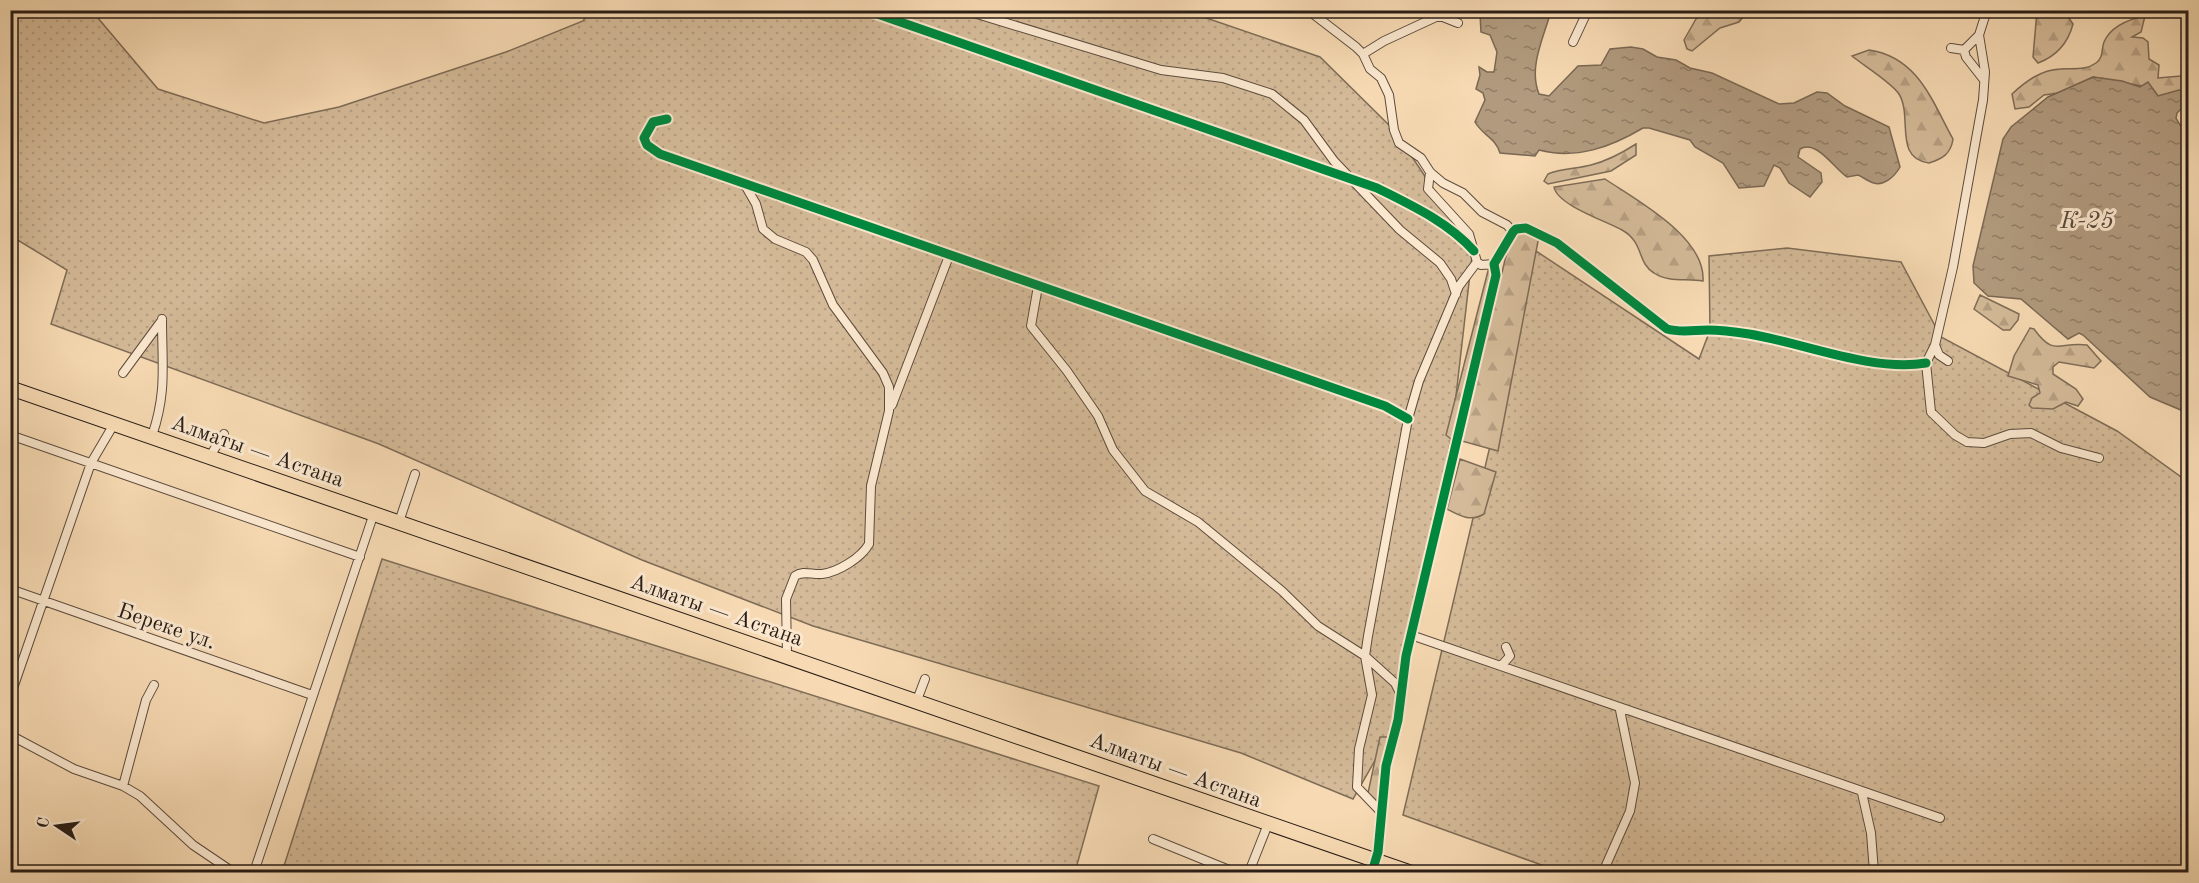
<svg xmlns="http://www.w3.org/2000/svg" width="2199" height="883" font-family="'Old Standard TT',serif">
<defs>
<pattern id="grass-dots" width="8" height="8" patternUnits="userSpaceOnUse" patternTransform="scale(1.5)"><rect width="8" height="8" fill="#d4ba98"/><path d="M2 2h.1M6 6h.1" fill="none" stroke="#b69f82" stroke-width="1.8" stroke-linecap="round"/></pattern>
<pattern id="forest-firs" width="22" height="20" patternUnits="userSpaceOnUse" patternTransform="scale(1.5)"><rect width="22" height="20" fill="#d4ba98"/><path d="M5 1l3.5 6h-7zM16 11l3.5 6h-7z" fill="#b69f82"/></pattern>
<pattern id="water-ripples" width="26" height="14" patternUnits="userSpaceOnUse" patternTransform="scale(1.5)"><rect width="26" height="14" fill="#b19a7e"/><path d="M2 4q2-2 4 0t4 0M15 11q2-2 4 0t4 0" fill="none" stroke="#907d66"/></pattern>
</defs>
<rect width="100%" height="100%" fill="#f7dab3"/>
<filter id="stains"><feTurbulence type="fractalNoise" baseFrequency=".00333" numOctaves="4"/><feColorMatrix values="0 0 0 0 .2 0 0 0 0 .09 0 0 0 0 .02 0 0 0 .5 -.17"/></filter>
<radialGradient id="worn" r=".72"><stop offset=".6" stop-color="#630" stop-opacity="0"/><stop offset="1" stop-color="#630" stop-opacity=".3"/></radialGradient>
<path fill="url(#grass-dots)" stroke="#7e6c57" stroke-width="1.5" d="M 11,11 L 92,11 L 158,89 L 264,123 L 339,107 L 506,52 L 583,21 L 590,11 L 1186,11 L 1320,57 L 1394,130 L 1473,248 L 1451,439 L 1411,635 L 1398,720 L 1353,799 L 1241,753 L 813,626 L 642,560 L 379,444 L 51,324 L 67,270 L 11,236 Z
M 1787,248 L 1901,262 L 1941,337 L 2117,431 L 2188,482 L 2188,872 L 1561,872 L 1403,815 L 1536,251 L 1699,359 L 1710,330 L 1709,256 Z
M 382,559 L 1099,786 L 1075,872 L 290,872 L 283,869 Z"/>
<path fill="url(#forest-firs)" stroke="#7e6c57" stroke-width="1.5" d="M 1705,11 L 1741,11 L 1744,16 L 1739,22 L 1720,28 L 1692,51 L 1687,49 L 1684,40 L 1696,19 Z
M 2037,11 L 2064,11 L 2073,24 C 2068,43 2057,56 2038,63 L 2033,57 Z
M 2145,16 L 2141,32 L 2132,37 L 2143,38 L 2148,42 L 2149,59 L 2159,65 L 2158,78 L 2181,76 L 2188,57 L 2188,92 L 2183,90 L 2158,96 L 2152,88 L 2093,77 L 2059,93 L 2044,95 L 2029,107 L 2015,109 L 2012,94 C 2026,81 2041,70 2060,69 C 2073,68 2085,71 2096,63 C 2104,57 2101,50 2104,42 C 2111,26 2130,19 2145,16 Z
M 1869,50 C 1918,57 1932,101 1953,139 C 1951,154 1942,159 1929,163 C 1893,158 1913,117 1899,94 C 1892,83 1863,65 1852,56 Z
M 1636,144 L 1636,155 L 1611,171 L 1548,184 L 1544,181 L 1548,174 C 1562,168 1576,169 1591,165 C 1607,161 1622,153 1636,144 Z
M 1605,179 C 1636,200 1706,237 1703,281 C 1686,278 1669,283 1654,273 C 1637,263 1644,242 1622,230 C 1606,221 1557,205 1554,187 Z
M 1519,231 L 1539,236 L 1498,451 L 1462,441 L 1505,260 L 1511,239 Z
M 1491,268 L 1495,270 L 1454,438 L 1451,439 L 1446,435 L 1488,271 Z
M 1980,295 L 2019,314 L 2018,320 L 2010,330 L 2003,330 L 1974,309 Z
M 2030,328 L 2034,329 C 2055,358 2059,341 2087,345 L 2101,361 L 2094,368 L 2059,362 L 2053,367 L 2053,374 L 2076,389 L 2083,399 L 2078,406 L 2066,402 L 2053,409 L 2032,408 L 2029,405 L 2032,398 L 2040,393 L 2038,385 L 2008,376 L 2014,356 Z
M 1460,459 L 1496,472 L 1484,514 C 1471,522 1460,516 1447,509 Z
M 1380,737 L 1390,737 L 1383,807 L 1368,793 Z"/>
<path fill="url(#water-ripples)" stroke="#7a6854" stroke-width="1.5" d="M 1477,11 L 1551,11 C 1544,37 1528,67 1539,94 L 1549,96 L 1578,66 L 1601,65 L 1610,49 L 1631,47 L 1643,49 L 1657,57 L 1676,60 L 1690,68 L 1712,73 L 1779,104 L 1794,103 L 1817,92 L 1827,93 L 1845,106 L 1889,127 L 1900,167 C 1895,176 1883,188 1871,182 C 1866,180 1863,177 1858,175 L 1847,177 C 1834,168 1816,139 1800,149 L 1798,157 L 1821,173 L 1822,182 L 1810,197 L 1789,183 L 1780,168 L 1774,165 L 1764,186 L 1739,188 L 1723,163 L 1695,147 L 1690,140 L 1649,128 L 1643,128 C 1611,147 1576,160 1539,150 L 1535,156 L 1500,153 C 1496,138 1482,135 1475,122 L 1485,100 L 1483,93 L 1476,89 L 1480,75 L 1479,67 L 1487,72 L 1494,72 L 1497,52 L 1490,35 L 1481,32 L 1480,14 Z
M 2093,77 L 2122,81 L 2140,87 L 2148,82 L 2158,96 L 2179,90 L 2188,92 L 2188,102 L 2177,113 L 2176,118 L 2180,125 L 2188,123 L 2188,413 L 2150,397 L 2083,335 L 2079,333 L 2068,339 L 2021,299 L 1988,296 L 1974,283 L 1973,266 L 2003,139 L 2011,127 L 2048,97 Z"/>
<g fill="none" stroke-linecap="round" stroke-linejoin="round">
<defs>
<path id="minor" d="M 866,10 L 1377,188 C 1411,205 1448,222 1474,251
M 964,10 L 1161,70 L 1223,78 L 1272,94 L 1304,120 L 1334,161 L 1400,230 L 1440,263 L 1451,279 L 1456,294
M 1308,10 L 1356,47 L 1363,54 L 1370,69 L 1381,78 L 1389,95 L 1394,130 L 1399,143 L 1421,158 L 1430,172 L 1443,183 L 1463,193 L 1482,212 L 1507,225 L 1513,232
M 1979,35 L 1985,72 L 1983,100 L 1953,267 L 1935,345 L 1926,363 L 1931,412 L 1955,435 L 1967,442 L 1984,443 L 2010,434 L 2031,433 L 2061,448 L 2099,458
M 1573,42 L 1588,10
M 1951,48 L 1964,50 L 1979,35 L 1987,10
M 1964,50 L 1966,57 L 1984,80
M 1363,54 L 1384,41 L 1436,17 L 1443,17 L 1458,23
M 667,119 L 653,122 L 644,138 L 647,145 L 660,154 L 1385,406 L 1408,419
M 1430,172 L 1428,189 L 1469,234 L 1477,262
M 745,185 L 756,204 L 763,229 L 775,239 L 806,252 L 813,260 L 833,305 L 883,373 L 889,387 L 889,411 L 871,486 L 869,544 C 861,558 838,572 822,574 C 812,575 803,570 795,576 L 786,599 L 787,655
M 1477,262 L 1481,265 L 1494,264
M 1038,286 L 1031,326 L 1067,371 L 1098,416 L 1113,450 L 1145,491 L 1198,522 L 1282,591 L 1318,626 L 1365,656 L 1395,683 L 1400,693
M 1935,345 L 1939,355 L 1948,361
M 123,373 L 162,320
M 892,405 L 949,256
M 10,435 L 360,557
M 152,436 C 167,392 162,365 162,319
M 210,456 L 224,434
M 399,522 L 415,474
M 10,589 L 312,695
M 1411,635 L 1940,818
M 1501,666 L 1510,656 L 1506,647
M 10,697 L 91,463 L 114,424
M 917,700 L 925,679
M 10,735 L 74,769 L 123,786 L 140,796 L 193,845 L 233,872
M 123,786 L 146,700 L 154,685
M 1862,793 L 1871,833 L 1874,872
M 1381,812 L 1357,787 L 1359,749 L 1372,695 L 1365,656 L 1368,636 L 1408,419 L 1419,381 L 1459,286 L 1477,262
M 1153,839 L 1234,872
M 254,872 L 374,513
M 1249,872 L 1268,824
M 1372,872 L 1378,852 L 1386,766 L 1398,720 L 1406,656 L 1496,275 L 1494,264 L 1513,232 L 1516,229 L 1526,228 L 1557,243 L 1667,329 C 1681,333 1694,330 1708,330 C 1722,330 1736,332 1749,334 C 1804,343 1871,372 1926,363
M 1603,872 L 1630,811 L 1635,783 L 1620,710"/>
<path id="trunk" d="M 10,388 L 1409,872"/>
</defs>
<use href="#minor" stroke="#5c4c3d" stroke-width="10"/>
<use href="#trunk" stroke="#281d16" stroke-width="16"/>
<use href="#minor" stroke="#fae7ce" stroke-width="8"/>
<use href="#trunk" stroke="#f7dab3" stroke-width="14"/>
<defs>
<path id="cycleway" d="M 866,10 L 1377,188 C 1411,205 1448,222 1474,251
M 667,119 L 653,122 L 644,138 L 647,145 L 660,154 L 1385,406 L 1408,419
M 1372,872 L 1378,852 L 1386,766 L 1398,720 L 1406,656 L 1496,275 L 1494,264 L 1513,232 L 1516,229 L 1526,228 L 1557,243 L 1667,329 C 1681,333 1694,330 1708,330 C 1722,330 1736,332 1749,334 C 1804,343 1871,372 1926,363"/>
</defs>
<use href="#cycleway" stroke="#fae7ce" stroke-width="13"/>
<use href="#cycleway" stroke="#00873e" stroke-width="9"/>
</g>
<g text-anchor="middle" stroke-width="6" stroke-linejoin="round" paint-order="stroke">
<g font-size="22" fill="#281d16" stroke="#fae7ce">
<text transform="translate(258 450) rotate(19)" y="8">Алматы — Астана</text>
<text transform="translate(717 609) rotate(19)" y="8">Алматы — Астана</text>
<text transform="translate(167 625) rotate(19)" y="8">Береке ул.</text>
<text transform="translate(1176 769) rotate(20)" y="8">Алматы — Астана</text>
</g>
<g font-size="24" font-style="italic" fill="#58493a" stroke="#fae7ce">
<text x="2087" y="228">К-25</text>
</g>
</g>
<rect width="2199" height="883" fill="none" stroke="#f7dab3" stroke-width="36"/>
<rect x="12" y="12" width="2175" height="859" fill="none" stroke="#281d16" stroke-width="3"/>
<rect x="18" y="18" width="2163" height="847" fill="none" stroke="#281d16" stroke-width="1.5"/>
<g transform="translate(57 826) rotate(283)" stroke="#fae7ce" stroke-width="4.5" paint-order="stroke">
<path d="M0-4.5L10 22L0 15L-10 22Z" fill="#281d16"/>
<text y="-9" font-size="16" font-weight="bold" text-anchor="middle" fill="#281d16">С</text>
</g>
<rect width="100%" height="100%" filter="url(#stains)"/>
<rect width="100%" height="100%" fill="url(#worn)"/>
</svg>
